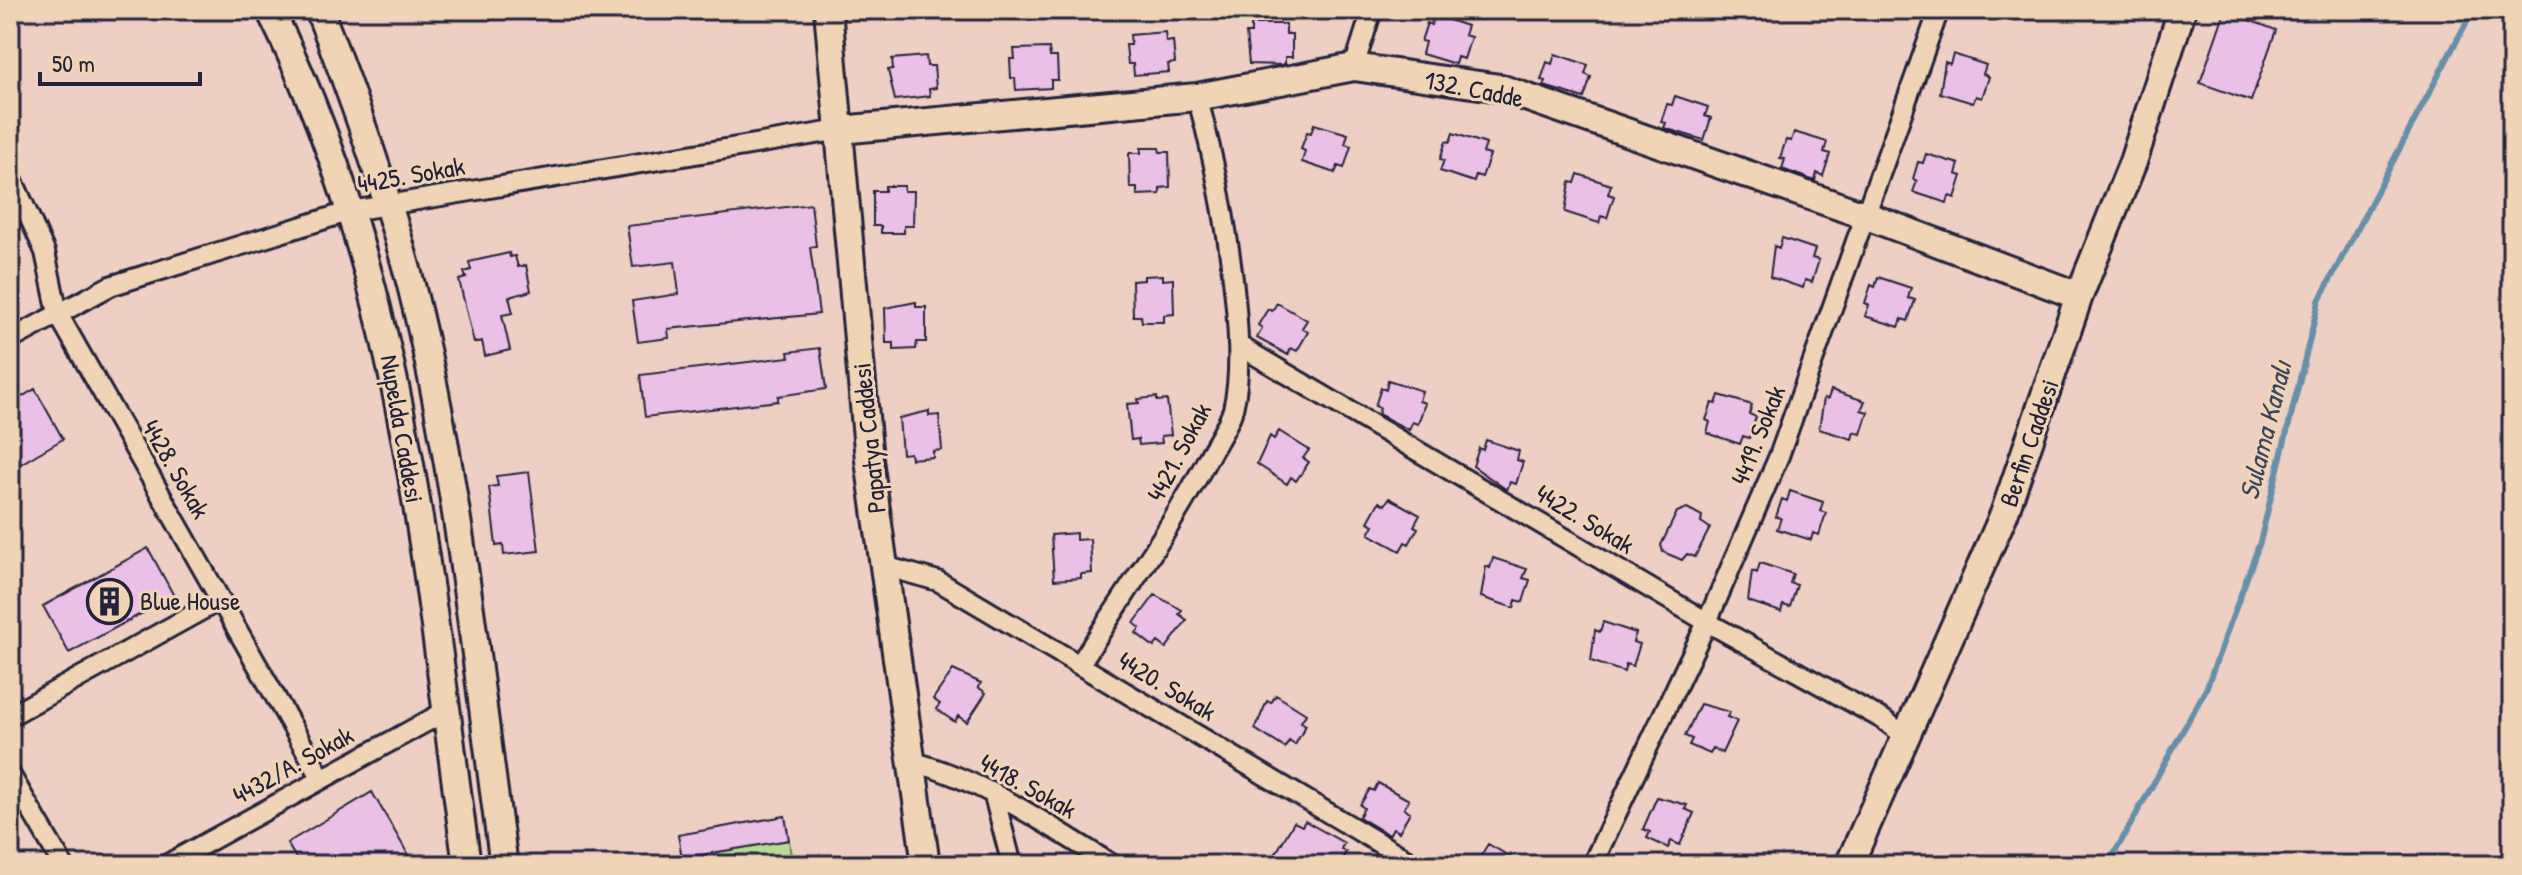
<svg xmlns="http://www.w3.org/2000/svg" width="2522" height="875" font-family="'Patrick Hand',sans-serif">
<rect width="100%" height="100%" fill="#eecfc4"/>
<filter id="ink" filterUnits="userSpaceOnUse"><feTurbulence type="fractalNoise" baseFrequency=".0125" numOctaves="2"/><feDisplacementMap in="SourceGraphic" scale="16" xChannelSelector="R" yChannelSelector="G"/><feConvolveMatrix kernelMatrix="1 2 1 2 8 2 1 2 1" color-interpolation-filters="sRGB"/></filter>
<g filter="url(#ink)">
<path fill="#b7db95" stroke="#6c7e68" stroke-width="2" d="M 789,840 L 792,865 L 683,865 L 682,858 Z"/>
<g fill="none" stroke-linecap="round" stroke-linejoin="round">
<path stroke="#668faa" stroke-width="6" d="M 2108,865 L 2206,689 L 2260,542 L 2319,301 L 2473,10"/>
</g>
<path fill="#ebc0e6" stroke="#22223b" stroke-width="2" d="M 2225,11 L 2276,30 L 2251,101 L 2200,83 Z
M 1434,15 L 1467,26 L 1464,35 L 1471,37 L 1464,59 L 1457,57 L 1455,64 L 1422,54 L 1425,42 L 1421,41 L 1427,23 L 1431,25 Z
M 1251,24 L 1286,24 L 1286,34 L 1292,34 L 1292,57 L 1285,57 L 1285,64 L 1281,65 L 1249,64 L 1246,33 L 1251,33 Z
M 1165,32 L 1166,42 L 1173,41 L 1175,63 L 1168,64 L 1169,72 L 1134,75 L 1133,64 L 1128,64 L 1126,45 L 1131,45 L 1130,35 Z
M 1049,48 L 1050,57 L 1057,57 L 1058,80 L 1051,80 L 1051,88 L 1016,90 L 1015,78 L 1011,78 L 1010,59 L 1015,59 L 1014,49 Z
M 1555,54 L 1588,65 L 1585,74 L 1591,77 L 1584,98 L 1544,86 L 1546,81 L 1541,80 L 1547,62 L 1552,64 Z
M 1953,54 L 1986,65 L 1983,74 L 1989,77 L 1982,98 L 1976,96 L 1973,103 L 1940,93 L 1945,62 L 1950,64 Z
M 926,56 L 927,66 L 934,66 L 936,88 L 929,89 L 930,96 L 895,100 L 888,70 L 893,69 L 892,59 Z
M 1675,96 L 1708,107 L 1705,116 L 1711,118 L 1704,140 L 1664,128 L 1666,123 L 1661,122 L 1667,104 L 1672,105 Z
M 1314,124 L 1348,134 L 1345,144 L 1351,146 L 1344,168 L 1338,166 L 1335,173 L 1302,162 L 1305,151 L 1301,149 L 1307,132 L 1311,133 Z
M 1794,132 L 1827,142 L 1824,152 L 1830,154 L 1823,176 L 1817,173 L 1815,181 L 1782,169 L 1785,159 L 1780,158 L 1786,140 L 1791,141 Z
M 1453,133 L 1486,144 L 1483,153 L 1490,155 L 1482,177 L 1476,175 L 1474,182 L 1440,171 L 1444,160 L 1440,159 L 1446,141 L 1450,142 Z
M 1141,148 L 1159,148 L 1160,152 L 1169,152 L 1170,187 L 1160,188 L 1160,194 L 1137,195 L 1137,188 L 1130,188 L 1129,153 L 1141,153 Z
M 1926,154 L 1959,164 L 1956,174 L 1962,176 L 1955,198 L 1949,196 L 1947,203 L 1913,192 L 1917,181 L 1913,179 L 1918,162 L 1923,163 Z
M 1578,174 L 1611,185 L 1608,194 L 1614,196 L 1607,218 L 1601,216 L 1599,223 L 1565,212 L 1570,182 L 1575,183 Z
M 885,186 L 904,186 L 904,191 L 914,191 L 913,226 L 904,226 L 904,233 L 881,233 L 881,226 L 873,226 L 873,191 L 885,191 Z
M 811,204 L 816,246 L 810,247 L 819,314 L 668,329 L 669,338 L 638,342 L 632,301 L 679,294 L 675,262 L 633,267 L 627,226 Z
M 1782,238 L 1815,249 L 1812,258 L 1819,260 L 1812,282 L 1805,280 L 1803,288 L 1770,277 L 1774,246 L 1779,248 Z
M 509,253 L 510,257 L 515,256 L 518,267 L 526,265 L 531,291 L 509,297 L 513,313 L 502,315 L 510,350 L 485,356 L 482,341 L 474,343 L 459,280 L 466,278 L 464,272 L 471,270 L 469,262 Z
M 1163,275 L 1163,280 L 1173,279 L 1174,314 L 1164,315 L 1164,322 L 1142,322 L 1141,316 L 1133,316 L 1132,281 L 1144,280 L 1144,276 Z
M 1878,277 L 1911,288 L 1908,298 L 1915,300 L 1908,321 L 1902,319 L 1899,327 L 1865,316 L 1869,305 L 1865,303 L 1871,285 L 1875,287 Z
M 916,302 L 916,307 L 926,307 L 926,342 L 917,342 L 916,349 L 894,350 L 894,343 L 886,343 L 885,308 Z
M 1277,303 L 1307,320 L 1302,328 L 1308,332 L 1297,351 L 1291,348 L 1288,355 L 1257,338 L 1262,328 L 1258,325 L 1268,309 L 1272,311 Z
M 820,348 L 826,389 L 778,396 L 778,401 L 645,417 L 640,375 L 789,357 L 788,352 Z
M 1388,380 L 1422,391 L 1419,401 L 1425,403 L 1418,424 L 1412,422 L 1409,430 L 1378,414 L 1380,408 L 1375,406 L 1381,388 L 1386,390 Z
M 35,389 L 63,439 L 10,470 L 10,404 Z
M 1831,390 L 1865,401 L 1861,410 L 1868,412 L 1861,434 L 1854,432 L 1852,439 L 1819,429 L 1824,398 L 1828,399 Z
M 1719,395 L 1752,405 L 1749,414 L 1756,417 L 1749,438 L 1743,436 L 1740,444 L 1707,433 L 1710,422 L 1706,420 L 1712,403 L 1716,404 Z
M 1157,397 L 1157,401 L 1167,400 L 1171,435 L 1161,436 L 1162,443 L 1139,445 L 1138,439 L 1131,440 L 1127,404 L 1139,403 L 1138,399 Z
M 929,411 L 929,416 L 939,415 L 942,450 L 933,451 L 933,457 L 911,459 L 910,453 L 902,454 L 899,418 Z
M 1279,431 L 1309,450 L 1303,458 L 1309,462 L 1296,481 L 1291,477 L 1287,484 L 1257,464 L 1270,436 L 1274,439 Z
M 1486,440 L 1519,451 L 1517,460 L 1523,462 L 1516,484 L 1510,482 L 1507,490 L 1473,466 L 1479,448 L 1483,450 Z
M 529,472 L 539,551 L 504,555 L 503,545 L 496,546 L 489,487 L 498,486 L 496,476 Z
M 1790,491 L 1823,502 L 1820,511 L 1826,513 L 1819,535 L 1813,533 L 1811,540 L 1777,529 L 1781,518 L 1776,517 L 1782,499 L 1787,501 Z
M 1389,498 L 1420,515 L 1414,526 L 1418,528 L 1409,544 L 1405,542 L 1400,551 L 1369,534 L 1374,525 L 1368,522 L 1379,502 L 1385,505 Z
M 1687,508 L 1702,516 L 1701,522 L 1710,528 L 1695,557 L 1687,554 L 1682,560 L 1663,552 L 1661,545 L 1677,512 Z
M 1076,533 L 1076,540 L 1090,539 L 1092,573 L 1081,574 L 1081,578 L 1054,580 L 1051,535 Z
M 148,548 L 174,596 L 69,653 L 43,606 Z
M 1493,558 L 1527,569 L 1523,578 L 1530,580 L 1523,602 L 1516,600 L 1514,608 L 1481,597 L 1486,566 L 1490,568 Z
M 1760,563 L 1793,574 L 1790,583 L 1797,585 L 1790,607 L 1783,605 L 1781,612 L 1748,601 L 1752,571 L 1757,573 Z
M 1155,595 L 1182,610 L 1179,614 L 1187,620 L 1166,648 L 1158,642 L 1154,647 L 1136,633 L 1140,628 L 1134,623 Z
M 1603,622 L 1636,633 L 1633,642 L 1640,644 L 1633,666 L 1626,664 L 1624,672 L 1591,661 L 1595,630 L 1600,632 Z
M 953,670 L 981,683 L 978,687 L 986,693 L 967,722 L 958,716 L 955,722 L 936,709 L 940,704 L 933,699 Z
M 1276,695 L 1306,714 L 1301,722 L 1306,725 L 1295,745 L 1289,741 L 1285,748 L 1255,729 L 1267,701 L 1271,703 Z
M 1700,704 L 1730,712 L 1727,717 L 1737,721 L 1722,753 L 1713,748 L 1710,754 L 1689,745 L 1692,739 L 1685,736 Z
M 1378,783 L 1409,800 L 1404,809 L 1410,812 L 1399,832 L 1393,828 L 1389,835 L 1359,817 L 1364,808 L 1360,805 L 1370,789 L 1374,791 Z
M 372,792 L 409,856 L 394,865 L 300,865 L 287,843 Z
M 1657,797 L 1687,805 L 1685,809 L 1694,813 L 1680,845 L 1671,841 L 1668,848 L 1647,838 L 1650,832 L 1643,829 Z
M 785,816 L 789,840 L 682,858 L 678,835 Z
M 1305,821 L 1344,843 L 1341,849 L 1346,852 L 1339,865 L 1269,865 L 1294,822 L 1302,826 Z
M 1488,844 L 1525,865 L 1475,865 Z"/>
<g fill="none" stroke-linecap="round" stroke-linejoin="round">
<defs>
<path id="street" d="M 1354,67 L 1372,10
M 10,174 L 45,252 L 58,314 L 322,779
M 10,340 L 110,286 L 351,211 L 840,130
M 1238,345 L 1707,622 L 1884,720 L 1905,736
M 884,566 L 938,581 L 1416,865
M 1080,664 C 1123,596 1171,529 1208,458 C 1216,443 1229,425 1233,409 C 1251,340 1218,168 1197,97
M 10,716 L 220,600
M 914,762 C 987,782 1049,826 1113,865
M 10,774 L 63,865
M 993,792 L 1012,865
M 166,865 L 446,711
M 1592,865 L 1707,622 L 1779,456 L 1939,10"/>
<path id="secondary" d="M 270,10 C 404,278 426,573 467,865
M 319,10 C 354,99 387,192 411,285 C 458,471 477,675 504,865
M 828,10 L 869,460 L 926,865
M 840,130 L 1197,97 L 1354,67 L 1500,88 L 1867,216 L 2079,296
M 1849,865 L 2004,514 L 2079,296 L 2133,162 L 2182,10"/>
</defs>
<use href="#street" stroke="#22223b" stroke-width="24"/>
<use href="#secondary" stroke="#22223b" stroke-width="32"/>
<use href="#street" stroke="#efd5b6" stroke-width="18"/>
<use href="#secondary" stroke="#efd5b6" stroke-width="26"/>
</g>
</g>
<defs>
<symbol id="building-ring" viewBox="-11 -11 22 22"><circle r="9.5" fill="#efd5b6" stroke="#22223b" stroke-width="1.5"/><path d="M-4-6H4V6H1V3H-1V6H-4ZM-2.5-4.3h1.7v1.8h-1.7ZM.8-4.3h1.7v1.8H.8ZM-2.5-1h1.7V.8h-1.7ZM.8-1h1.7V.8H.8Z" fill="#22223b"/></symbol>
</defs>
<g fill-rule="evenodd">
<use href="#building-ring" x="84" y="576" width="51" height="51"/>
</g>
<g text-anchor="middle" stroke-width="6" stroke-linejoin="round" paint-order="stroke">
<g font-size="26" fill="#22223b" stroke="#efd5b6">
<text transform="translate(1474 89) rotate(11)" y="9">132. Cadde</text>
<text transform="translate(411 175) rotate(-10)" y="9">4425. Sokak</text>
<text transform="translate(402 429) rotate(80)" y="9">Nupelda Caddesi</text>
<text transform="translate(1758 435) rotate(-68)" y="9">4419. Sokak</text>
<text transform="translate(869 438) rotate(-96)" y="9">Papatya Caddesi</text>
<text transform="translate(2029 443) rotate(-71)" y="9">Berfin Caddesi</text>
<text transform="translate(1179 452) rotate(-62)" y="9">4421. Sokak</text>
<text transform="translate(176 469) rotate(60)" y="9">4428. Sokak</text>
<text transform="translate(1585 519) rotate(31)" y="9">4422. Sokak</text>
<text transform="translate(1167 686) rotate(31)" y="9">4420. Sokak</text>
<text transform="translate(293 765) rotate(-29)" y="9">4432/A. Sokak</text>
<text transform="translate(1028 786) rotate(29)" y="9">4418. Sokak</text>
</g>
<g font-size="26" fill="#22223b" stroke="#efd5b6" text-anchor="start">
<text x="140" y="610">Blue House</text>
</g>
<g font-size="28" font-style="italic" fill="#394660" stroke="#efd5b6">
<text transform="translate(2265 430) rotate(-76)" y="10">Sulama Kanalı</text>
</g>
</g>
<rect width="2522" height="875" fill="none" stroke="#efd5b6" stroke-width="40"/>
<rect x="20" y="20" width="2482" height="835" fill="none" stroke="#22223b" stroke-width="3" filter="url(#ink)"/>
<path d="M40 72v12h160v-12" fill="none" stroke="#22223b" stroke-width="4"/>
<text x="52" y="72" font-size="24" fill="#22223b" stroke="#efd5b6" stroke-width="6" paint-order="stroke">50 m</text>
</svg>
